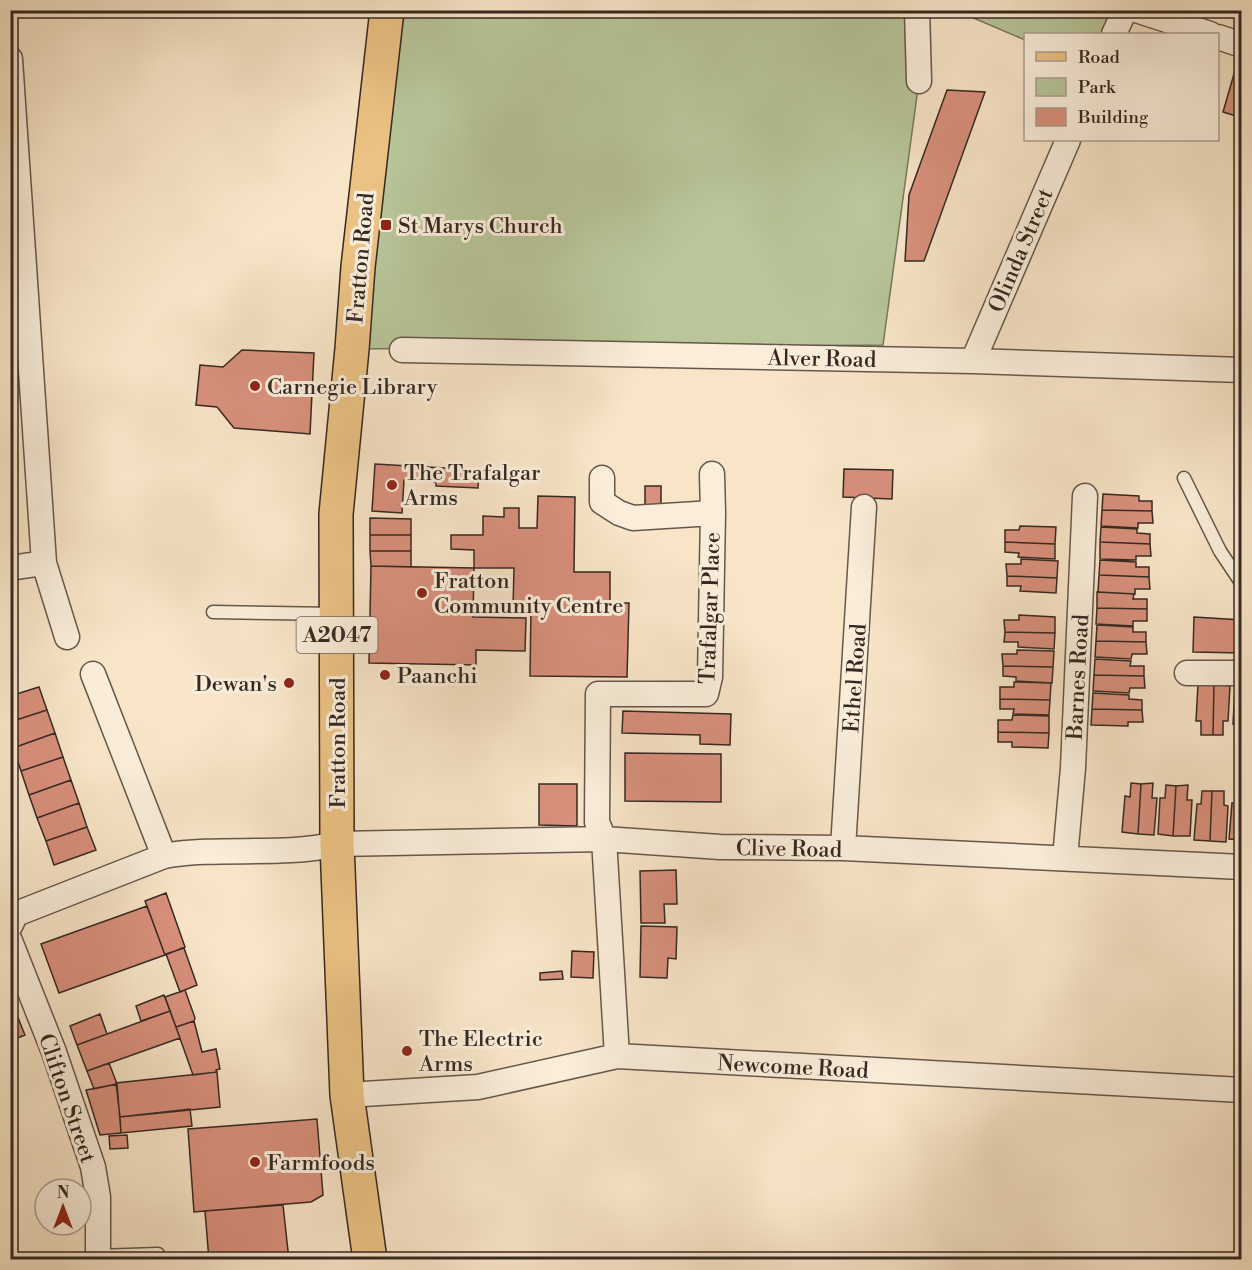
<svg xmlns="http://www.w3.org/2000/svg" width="1252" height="1270" font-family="'Libre Bodoni',serif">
<rect width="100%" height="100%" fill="#f8e5c8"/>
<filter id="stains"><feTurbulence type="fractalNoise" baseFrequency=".00333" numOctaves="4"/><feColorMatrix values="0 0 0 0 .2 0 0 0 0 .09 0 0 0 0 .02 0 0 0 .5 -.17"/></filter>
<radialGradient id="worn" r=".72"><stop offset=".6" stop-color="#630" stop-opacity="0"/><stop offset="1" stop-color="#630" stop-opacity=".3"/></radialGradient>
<path fill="#b8c69a" stroke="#76775e" stroke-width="1.5" d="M 1121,10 L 1109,34 L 1026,34 L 1025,40 L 957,11 Z
M 393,11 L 917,11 L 919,81 L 883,345 L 352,349 Z"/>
<path fill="#d9907c" stroke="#352823" stroke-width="1.5" d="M 1238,60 L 1242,62 L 1242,118 L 1223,112 Z
M 947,90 L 985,92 L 924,261 L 905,261 L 909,195 Z
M 242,350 L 314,353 L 310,434 L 234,428 L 217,407 L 196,405 L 200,365 L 223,367 Z
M 375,464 L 479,470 L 478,488 L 436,486 L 436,482 L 404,480 L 402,513 L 372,511 Z
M 844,469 L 893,470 L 892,499 L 843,497 Z
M 645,486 L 661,486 L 661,507 L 645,507 Z
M 1103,494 L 1139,496 L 1139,501 L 1152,501 L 1152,511 L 1102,510 Z
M 538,496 L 575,497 L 574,572 L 610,572 L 610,603 L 629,603 L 627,677 L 530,676 L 531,607 L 513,607 L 514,568 L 474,568 L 474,550 L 451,549 L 451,535 L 483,535 L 483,516 L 504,517 L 504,508 L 519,508 L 519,528 L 537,528 Z
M 1102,510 L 1152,511 L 1153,523 L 1138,523 L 1138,528 L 1101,526 Z
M 370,518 L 411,519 L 411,535 L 370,535 Z
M 1020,526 L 1056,527 L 1055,544 L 1005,542 L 1005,530 L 1019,530 Z
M 1101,527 L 1137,529 L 1137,533 L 1150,534 L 1150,544 L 1100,542 Z
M 10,529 L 13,529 L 14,549 L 10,549 Z
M 370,535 L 411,535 L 411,551 L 370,551 Z
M 1005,542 L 1055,544 L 1055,559 L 1018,557 L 1019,553 L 1005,552 Z
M 1100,542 L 1150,544 L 1151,556 L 1136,556 L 1136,560 L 1100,559 Z
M 370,551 L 411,551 L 411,567 L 371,566 Z
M 1021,559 L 1058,561 L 1057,578 L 1007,576 L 1006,564 L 1021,564 Z
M 1100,560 L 1136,562 L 1136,567 L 1149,567 L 1149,577 L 1099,575 Z
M 371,566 L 474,568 L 473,617 L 526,618 L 525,651 L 476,650 L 476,665 L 369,663 Z
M 1099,575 L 1149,577 L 1150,589 L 1135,589 L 1135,594 L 1098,592 Z
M 1007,576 L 1057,578 L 1056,593 L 1020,591 L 1021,586 L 1007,586 Z
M 1097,592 L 1134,594 L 1133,599 L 1147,599 L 1147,609 L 1097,608 Z
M 1097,608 L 1147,609 L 1147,621 L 1133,621 L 1133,626 L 1096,624 Z
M 1019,615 L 1055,617 L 1055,633 L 1005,632 L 1004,620 L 1019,620 Z
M 1194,617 L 1242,620 L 1242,653 L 1193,652 Z
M 1097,625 L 1133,627 L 1133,632 L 1146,632 L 1146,642 L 1096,641 Z
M 1005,632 L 1055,633 L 1054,649 L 1018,647 L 1018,642 L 1004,642 Z
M 1096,641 L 1146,642 L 1147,654 L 1132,654 L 1131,659 L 1095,657 Z
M 1017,650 L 1054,651 L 1053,667 L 1003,666 L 1002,654 L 1017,654 Z
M 1095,659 L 1131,661 L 1130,666 L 1144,666 L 1144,676 L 1094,675 Z
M 1003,666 L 1053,667 L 1052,683 L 1016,681 L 1016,677 L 1003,676 Z
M 1094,675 L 1144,676 L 1145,688 L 1130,688 L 1129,693 L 1093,691 Z
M 1014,682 L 1051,683 L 1050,700 L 1000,699 L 1000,687 L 1014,687 Z
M 1198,684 L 1214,684 L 1213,735 L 1201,735 L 1201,721 L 1196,721 Z
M 1214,684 L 1230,686 L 1228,721 L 1223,721 L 1223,735 L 1213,735 Z
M 39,687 L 47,710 L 10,722 L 10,696 Z
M 1235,688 L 1242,688 L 1242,739 L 1238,739 L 1238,724 L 1233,724 Z
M 1093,693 L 1129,695 L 1129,699 L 1142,700 L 1142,710 L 1092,709 Z
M 1000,699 L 1050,700 L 1049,715 L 1013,714 L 1014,709 L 1000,709 Z
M 1092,709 L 1142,710 L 1143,722 L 1128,722 L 1128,726 L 1091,725 Z
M 47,710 L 55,733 L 13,748 L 10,740 L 10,722 Z
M 623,711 L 731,714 L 730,745 L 700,744 L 700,735 L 622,733 Z
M 1013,715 L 1049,716 L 1049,733 L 998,732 L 998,720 L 1012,720 Z
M 998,732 L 1049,733 L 1048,748 L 1012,747 L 1012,742 L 998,742 Z
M 55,733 L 63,757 L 21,771 L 13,748 Z
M 625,753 L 721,754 L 721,802 L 625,801 Z
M 63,757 L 71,780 L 29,795 L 21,771 Z
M 71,780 L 79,803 L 37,818 L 29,795 Z
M 1131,783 L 1141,784 L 1138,834 L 1122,832 L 1125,796 L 1130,797 Z
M 1153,783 L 1152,798 L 1157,798 L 1154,835 L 1138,834 L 1141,784 Z
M 539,784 L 577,784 L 577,826 L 539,825 Z
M 1166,785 L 1176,786 L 1173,836 L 1158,834 L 1160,798 L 1165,798 Z
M 1188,785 L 1187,800 L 1192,800 L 1190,836 L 1173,836 L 1176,786 Z
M 1237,789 L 1242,790 L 1242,840 L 1229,839 L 1232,803 L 1237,803 Z
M 1202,791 L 1212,791 L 1210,841 L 1194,840 L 1197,804 L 1201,804 Z
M 1212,791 L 1224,791 L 1224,805 L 1228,806 L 1226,842 L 1210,841 Z
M 79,803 L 87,827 L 46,841 L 37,818 Z
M 87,827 L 96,850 L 54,865 L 46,841 Z
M 676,870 L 677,904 L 664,904 L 665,923 L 641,923 L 640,871 Z
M 166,893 L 185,947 L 165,955 L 145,901 Z
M 147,906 L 165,955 L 59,993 L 41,944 Z
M 641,926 L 677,927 L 676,959 L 668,958 L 667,978 L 640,977 Z
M 184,948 L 197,985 L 180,992 L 166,954 Z
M 572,951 L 594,952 L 593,978 L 571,977 Z
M 562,971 L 563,979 L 540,980 L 540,973 Z
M 185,990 L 195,1018 L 194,1021 L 176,1027 L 165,997 Z
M 164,995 L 170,1011 L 141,1021 L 136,1006 Z
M 10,998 L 25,1035 L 10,1041 Z
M 170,1011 L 180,1038 L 87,1071 L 77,1045 Z
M 100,1014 L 107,1034 L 77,1045 L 70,1026 Z
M 194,1021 L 202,1052 L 216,1049 L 220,1069 L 216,1070 L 217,1072 L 193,1075 L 176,1027 Z
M 109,1063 L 117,1084 L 94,1089 L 87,1071 Z
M 217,1072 L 220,1107 L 120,1117 L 116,1083 Z
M 117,1084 L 121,1133 L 100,1135 L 86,1090 Z
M 190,1109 L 192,1126 L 121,1133 L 120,1117 Z
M 317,1119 L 323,1195 L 311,1202 L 194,1212 L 188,1129 Z
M 127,1135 L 128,1148 L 110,1149 L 109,1136 Z
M 283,1205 L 289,1260 L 209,1260 L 205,1211 Z"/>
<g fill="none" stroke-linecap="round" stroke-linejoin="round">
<defs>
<path id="service" d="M 1184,478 L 1220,551 L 1242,584
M 213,612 L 336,614
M 98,1256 L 158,1254"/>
<path id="minor" d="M 917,10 L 919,81
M 1136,10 L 1210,34
M 1114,34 L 1125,10
M 1218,37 L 1242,45
M 10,59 L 44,563 L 67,637
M 402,350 L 973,361 L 1242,370
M 973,361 L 1068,140
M 712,474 L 713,513
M 602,478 L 602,502 L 619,513 L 633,518 L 713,513 L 710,677 L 706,694 L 598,694 L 597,822 L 604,839 L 617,1056
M 10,568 L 44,563
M 1187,673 L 1242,673
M 93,674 L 164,856
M 843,848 L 864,507
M 1065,858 L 1073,768 L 1085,496
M 10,926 L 16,914 L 164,856 C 221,846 280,857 337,844 L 604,839 L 720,847 L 843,848 L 1242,867
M 10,941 L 54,1052 L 93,1167 L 98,1197 L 98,1260
M 347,1095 L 478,1087 L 617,1056 L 1242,1090"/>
<path id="primary" d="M 370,1260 L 347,1095 L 337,844 L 336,514 L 352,349 L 358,267 L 387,10"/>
</defs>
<use href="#service" stroke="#66574c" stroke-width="15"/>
<use href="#minor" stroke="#66574c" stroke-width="27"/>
<use href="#primary" stroke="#352823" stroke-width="36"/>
<use href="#service" stroke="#faeedb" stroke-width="12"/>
<use href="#minor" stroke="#faeedb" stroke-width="24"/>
<use href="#primary" stroke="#ecc284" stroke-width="33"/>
</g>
<g fill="#8f2418" stroke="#faeedb" stroke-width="2">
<rect x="380" y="219" width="12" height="12" rx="3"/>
<circle cx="255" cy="386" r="6"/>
<circle cx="392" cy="485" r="6"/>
<circle cx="422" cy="593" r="6"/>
<circle cx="385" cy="675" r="6"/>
<circle cx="289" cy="683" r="6"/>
<circle cx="407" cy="1051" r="6"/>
<circle cx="255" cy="1162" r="6"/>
</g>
<g text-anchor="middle" stroke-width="6" stroke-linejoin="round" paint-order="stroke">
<rect fill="#faeedb" stroke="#70635a" stroke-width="1.5" x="296.5" y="617" width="81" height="36" rx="4.5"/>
<g font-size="21" font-weight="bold" fill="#352823">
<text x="337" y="642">A2047</text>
</g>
<g font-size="22" fill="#352823" stroke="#faeedb" text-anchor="start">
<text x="398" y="233">St Marys Church</text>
<text x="267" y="394">Carnegie Library</text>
<text x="404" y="480">The Trafalgar<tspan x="404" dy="25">Arms</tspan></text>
<text x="434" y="588">Fratton<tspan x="434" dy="25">Community Centre</tspan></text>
<text x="397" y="683">Paanchi</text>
<text x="277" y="691" text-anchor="end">Dewan's</text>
<text x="419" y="1046">The Electric<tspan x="419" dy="25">Arms</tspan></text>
<text x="267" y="1170">Farmfoods</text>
</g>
<g font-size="22" fill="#352823" stroke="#faeedb">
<text transform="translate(1020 250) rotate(-67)" y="8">Olinda Street</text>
<text transform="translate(360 258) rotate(-85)" y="8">Fratton Road</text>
<text transform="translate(822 358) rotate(1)" y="8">Alver Road</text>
<text transform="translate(709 608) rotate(-88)" y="8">Trafalgar Place</text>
<text transform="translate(1077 677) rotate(-87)" y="8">Barnes Road</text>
<text transform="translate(854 678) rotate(-86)" y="8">Ethel Road</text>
<text transform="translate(337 743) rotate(-90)" y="8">Fratton Road</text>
<text transform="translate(789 848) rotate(1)" y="8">Clive Road</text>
<text transform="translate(793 1066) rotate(3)" y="8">Newcome Road</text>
<text transform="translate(68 1098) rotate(71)" y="8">Clifton Street</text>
</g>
</g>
<rect width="1252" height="1270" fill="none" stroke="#f8e5c8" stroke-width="36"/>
<rect x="12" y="12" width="1228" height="1246" fill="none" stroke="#352823" stroke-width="3"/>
<rect x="18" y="18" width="1216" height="1234" fill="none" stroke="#352823" stroke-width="1.5"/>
<rect x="1024" y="33" width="195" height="108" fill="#faeedb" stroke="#ab9f91" stroke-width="1.5"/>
<rect x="1036" y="52" width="30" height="9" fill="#ecc284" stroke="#ab9f91" stroke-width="1.5"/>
<text x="1078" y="63" font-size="18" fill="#352823">Road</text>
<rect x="1036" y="78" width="30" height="18" fill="#b8c69a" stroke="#ab9f91" stroke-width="1.5"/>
<text x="1078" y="93" font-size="18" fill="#352823">Park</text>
<rect x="1036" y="108" width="30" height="18" fill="#d9907c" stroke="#ab9f91" stroke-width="1.5"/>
<text x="1078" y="123" font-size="18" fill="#352823">Building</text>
<g transform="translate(63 1207)"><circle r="28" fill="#faeedb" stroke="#ab9f91" stroke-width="1.5"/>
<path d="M0-4.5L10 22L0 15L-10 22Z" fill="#8f2418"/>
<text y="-9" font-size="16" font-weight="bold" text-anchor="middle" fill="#352823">N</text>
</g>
<rect width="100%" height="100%" filter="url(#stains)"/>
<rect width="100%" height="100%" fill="url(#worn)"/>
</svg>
